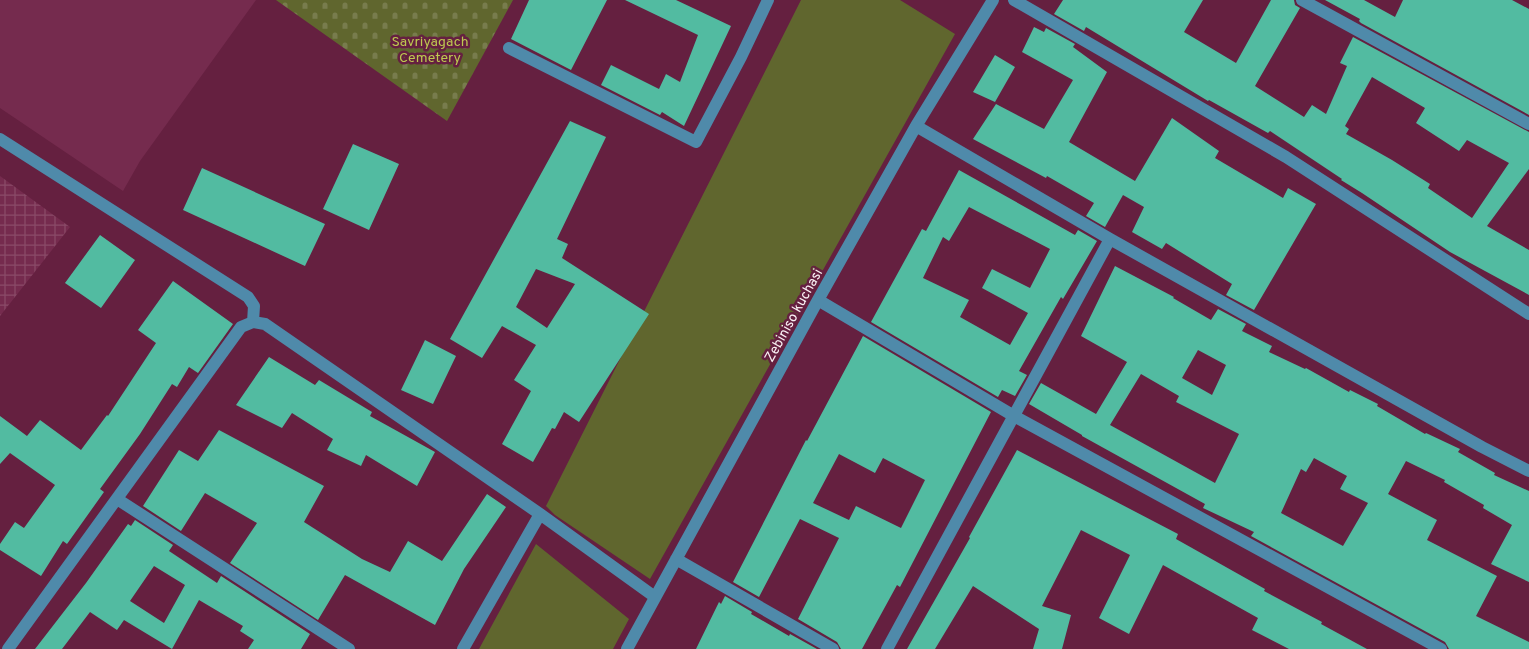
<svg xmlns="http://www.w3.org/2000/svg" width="1529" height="649" font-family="Overpass,sans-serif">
<defs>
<pattern id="industrial-grid" width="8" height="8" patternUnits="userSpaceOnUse" patternTransform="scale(1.25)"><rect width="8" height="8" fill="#752b4e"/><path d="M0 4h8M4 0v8" fill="none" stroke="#8a4a68"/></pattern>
<pattern id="cemetery-stones" width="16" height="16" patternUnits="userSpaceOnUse" patternTransform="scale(1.25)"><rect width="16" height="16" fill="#60662e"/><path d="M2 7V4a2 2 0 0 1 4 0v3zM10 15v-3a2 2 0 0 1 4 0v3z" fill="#787c4d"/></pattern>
</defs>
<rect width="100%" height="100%" fill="#652040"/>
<path fill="#752b4e" d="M 0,0 L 256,0 L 140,161 L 123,191 L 0,108 Z"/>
<path fill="url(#industrial-grid)" d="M 0,176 L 70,227 L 0,316 Z"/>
<path fill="url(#cemetery-stones)" d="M 276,0 L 513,0 L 447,121 Z"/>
<path fill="#60662e" d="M 801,0 L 900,0 L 955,34 L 650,579 L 555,515 L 546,506 Z
M 536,544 L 629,619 L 613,649 L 479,649 Z"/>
<path fill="#52bba1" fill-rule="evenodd" d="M 529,0 L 607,0 L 571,70 L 511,39 Z
M 625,0 L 676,0 L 731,26 L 684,126 L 662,112 L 660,115 L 601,85 L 611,65 L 659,89 L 666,74 L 680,82 L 698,35 Z
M 1063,0 L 1203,0 L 1184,32 L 1236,63 L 1271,0 L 1294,0 L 1295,5 L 1300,8 L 1255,86 L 1304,117 L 1312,105 L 1326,114 L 1347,66 L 1340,63 L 1353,37 L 1529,132 L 1529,169 L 1487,226 L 1529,250 L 1529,295 L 1450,252 L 1362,193 L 1341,180 L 1342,179 L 1270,131 L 1268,133 L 1209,100 L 1208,101 L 1086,27 L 1084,31 L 1054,14 ZM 1372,77 L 1425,108 L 1416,123 L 1459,151 L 1467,140 L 1509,163 L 1472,218 L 1428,188 L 1430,184 L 1392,160 L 1346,134 L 1349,129 L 1345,126 Z
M 1325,0 L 1364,0 L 1395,17 L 1403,0 L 1512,0 L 1529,9 L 1529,115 L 1361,23 L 1359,21 L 1360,19 Z
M 1034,27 L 1044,32 L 1046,28 L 1075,44 L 1073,47 L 1107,72 L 1069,142 L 1135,181 L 1172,118 L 1219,151 L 1215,158 L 1283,198 L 1288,188 L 1316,204 L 1254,310 L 1226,295 L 1232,284 L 1166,243 L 1162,249 L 1132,232 L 1144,207 L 1123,195 L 1105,227 L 1086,216 L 1094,203 L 1047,176 L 1046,178 L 973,139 L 996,104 L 1044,129 L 1073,80 L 1022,52 Z
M 995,55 L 1015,67 L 995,102 L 973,92 Z
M 570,121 L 606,137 L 557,239 L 568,244 L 562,258 L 649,314 L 579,422 L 564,412 L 555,429 L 552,428 L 533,462 L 502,444 L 531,391 L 514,380 L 536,345 L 502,326 L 482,358 L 450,339 ZM 536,269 L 575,284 L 547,328 L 516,307 Z
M 353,144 L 399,164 L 369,230 L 323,209 Z
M 202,168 L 325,224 L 305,266 L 183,210 Z
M 959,170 L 1075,235 L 1078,230 L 1097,241 L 1063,299 L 1061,297 L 1019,371 L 1027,375 L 1015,396 L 1002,390 L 998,397 L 871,322 L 922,229 L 926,231 ZM 969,207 L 1050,249 L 1030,288 L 992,269 L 982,288 L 1028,313 L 1010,345 L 960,317 L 969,300 L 923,278 L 943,237 L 949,241 Z
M 100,235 L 135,260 L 101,308 L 65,283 Z
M 1115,266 L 1174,297 L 1173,298 L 1211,320 L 1218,309 L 1246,324 L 1242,331 L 1272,346 L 1269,352 L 1305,369 L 1306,368 L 1349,392 L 1350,390 L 1378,404 L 1377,406 L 1425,434 L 1426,433 L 1460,449 L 1458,452 L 1495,473 L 1494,475 L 1529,491 L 1529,582 L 1491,564 L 1512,525 L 1483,508 L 1484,505 L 1444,482 L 1445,480 L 1406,461 L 1388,494 L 1437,520 L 1427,540 L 1497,576 L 1476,616 L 1529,642 L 1529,649 L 1449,649 L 1445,642 L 1251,536 L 1254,532 L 1203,508 L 1205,504 L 1082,436 L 1082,435 L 1029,404 L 1041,383 L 1096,414 L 1127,362 L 1081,336 ZM 1198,350 L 1226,365 L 1212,395 L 1182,378 ZM 1141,374 L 1179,396 L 1176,402 L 1239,434 L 1215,483 L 1110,425 ZM 1314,458 L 1347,476 L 1340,489 L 1368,503 L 1343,546 L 1281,513 L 1301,469 L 1306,472 Z
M 173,281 L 233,324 L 198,373 L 189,367 L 177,387 L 172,384 L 140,434 L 100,489 L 104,492 L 67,544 L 63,541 L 41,576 L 0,550 L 0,544 L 15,522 L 24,528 L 55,485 L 10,453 L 0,464 L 0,416 L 27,436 L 40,420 L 81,450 L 107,415 L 108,416 L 156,343 L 138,330 Z
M 863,336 L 991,412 L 900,587 L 897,585 L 862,649 L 841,649 L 837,642 L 798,619 L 839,538 L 800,519 L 759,597 L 733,582 L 806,440 L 807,441 ZM 839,454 L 875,473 L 883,458 L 925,480 L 901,528 L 856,506 L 849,520 L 813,503 Z
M 425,340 L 456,356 L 433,404 L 401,390 Z
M 269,357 L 315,385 L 319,380 L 372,412 L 370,416 L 435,452 L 417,486 L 366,455 L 361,466 L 327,450 L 333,439 L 292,413 L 282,428 L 236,405 Z
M 219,430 L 324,486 L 304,522 L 362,559 L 390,572 L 408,541 L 442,561 L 487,494 L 506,507 L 464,569 L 435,625 L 345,575 L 318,620 L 230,563 L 257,523 L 205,493 L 181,531 L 143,506 L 179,450 L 198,461 Z
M 1017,450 L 1178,534 L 1176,539 L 1265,589 L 1264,591 L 1322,622 L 1321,624 L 1367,649 L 1289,649 L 1252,630 L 1258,618 L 1163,565 L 1129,634 L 1099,618 L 1130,555 L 1081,530 L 1042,606 L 1071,615 L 1062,649 L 1033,649 L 1039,629 L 973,586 L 935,649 L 907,649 L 970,538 L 969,537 Z
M 135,520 L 173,545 L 169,551 L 217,583 L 221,576 L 310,634 L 301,649 L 248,649 L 254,640 L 240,631 L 243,626 L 199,600 L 172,649 L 124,620 L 117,630 L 90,612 L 62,649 L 35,649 L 86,583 L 128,524 L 131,526 ZM 154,566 L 185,585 L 164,623 L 130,601 Z
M 725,596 L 752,612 L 751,614 L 789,636 L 790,634 L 817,649 L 696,649 L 719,602 L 721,604 Z"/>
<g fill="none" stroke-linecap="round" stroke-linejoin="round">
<path stroke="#4f8aaa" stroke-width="12" d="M 1014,0 L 1286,157 L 1529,314
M 1302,0 L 1529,124
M 509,48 L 696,142 L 741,57 L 768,0
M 916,126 L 1110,239 L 1482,447 L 1529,471
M 0,139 L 248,297 L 254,306 L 253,322
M 818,300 L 1014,416 L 1441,649
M 117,499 L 349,649
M 676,559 L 833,649
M 8,649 L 241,327 L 253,322 L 265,324 L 540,514 L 655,597
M 463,649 L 540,514
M 627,649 L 818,300 L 916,126 L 993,0
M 887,649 L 1110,239"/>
</g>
<g text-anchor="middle" stroke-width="5" stroke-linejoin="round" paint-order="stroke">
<g font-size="14" fill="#bdc950" stroke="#652040">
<text x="430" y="46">Savriyagach<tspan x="430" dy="16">Cemetery</tspan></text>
</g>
<g font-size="14" fill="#faf1f4" stroke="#652040">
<text transform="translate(793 315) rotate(-61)" y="5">Zebiniso kuchasi</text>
</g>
</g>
</svg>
